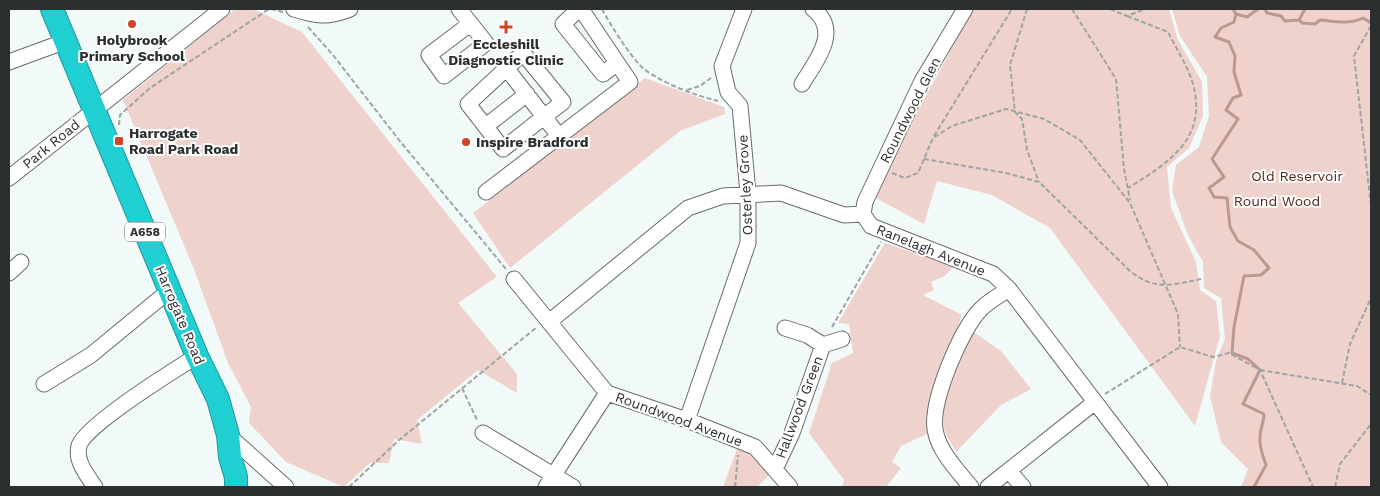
<svg xmlns="http://www.w3.org/2000/svg" width="1380" height="496" font-family="'Work Sans',sans-serif">
<rect width="100%" height="100%" fill="#f2f9f9"/>
<path fill="#eed2cb" d="M 235,9 L 253,9 L 302,32 L 497,277 L 458,303 L 517,374 L 517,393 L 478,370 L 417,420 L 422,444 L 394,439 L 389,463 L 370,463 L 344,487 L 286,462 L 249,423 L 251,407 L 228,363 L 194,269 L 123,100 Z
M 973,9 L 1169,9 L 1178,40 L 1202,82 L 1203,116 L 1189,148 L 1167,167 L 1171,208 L 1196,262 L 1200,290 L 1216,301 L 1220,336 L 1195,426 L 1050,228 L 992,195 L 937,181 L 924,224 L 876,198 L 912,122 Z
M 1172,9 L 1371,9 L 1371,487 L 1241,487 L 1248,469 L 1221,442 L 1210,396 L 1216,361 L 1225,339 L 1221,298 L 1204,288 L 1203,262 L 1188,235 L 1172,191 L 1176,165 L 1199,147 L 1209,116 L 1207,77 L 1180,36 Z
M 645,78 L 724,107 L 725,114 L 680,131 L 510,268 L 473,213 Z
M 885,243 L 954,266 L 945,276 L 931,282 L 934,290 L 923,295 L 962,315 L 926,417 L 927,434 L 901,446 L 892,462 L 901,468 L 886,487 L 842,487 L 844,480 L 809,433 L 832,363 L 853,353 L 849,324 L 838,323 Z
M 972,331 L 1001,351 L 1031,389 L 1001,405 L 956,452 C 953,445 947,438 945,431 C 937,405 961,355 972,331 Z
M 740,441 L 775,469 L 757,487 L 723,487 Z"/>
<g fill="none" stroke-linecap="round" stroke-linejoin="round">
<path stroke="#bb9990" stroke-width="3" d="M 1233,9 L 1236,14 L 1234,22 L 1221,28 L 1215,37 L 1229,42 L 1235,56 L 1234,72 L 1241,95 L 1233,98 L 1226,110 L 1238,119 L 1212,159 L 1224,177 L 1209,188 L 1214,197 L 1227,198 L 1230,227 L 1238,241 L 1254,250 L 1269,268 L 1261,275 L 1244,276 L 1234,327 L 1232,353 L 1248,359 L 1260,370 L 1243,404 L 1264,414 C 1264,422 1260,429 1260,437 C 1259,447 1263,456 1266,465 L 1254,487
M 1265,9 L 1267,13 L 1281,16 L 1285,21 L 1299,20 L 1305,9
M 1236,14 L 1247,17 L 1258,9
M 1299,20 L 1302,23 L 1315,24 L 1320,20 C 1334,21 1349,25 1363,18 L 1371,23"/>
<defs>
<path id="minor" d="M 294,9 C 316,16 327,18 350,9
M 459,9 L 486,43 L 444,76 L 429,55 L 470,24
M 579,9 L 563,24 L 603,74 L 617,63
M 523,53 L 563,102 L 503,149 L 468,104 Z
M 9,62 L 66,41
M 507,69 L 559,136
M 802,84 C 815,62 842,31 813,9
M 486,126 L 527,94
M 9,178 L 222,9
M 486,192 L 630,82 L 581,9
M 863,214 L 865,202 L 922,81 L 965,9
M 9,273 L 21,262
M 514,279 L 607,393 L 687,420 L 755,447 L 790,487
M 549,322 L 688,208 L 723,196 L 781,193 L 844,215 L 863,214 L 871,226 L 993,274 L 1009,289 L 1160,487
M 785,328 L 807,335 L 823,345
M 44,384 L 91,355 L 170,290
M 687,420 L 748,243 L 748,193 L 740,106 L 728,92 L 722,66 L 744,9
M 483,433 L 573,487
M 228,435 L 286,487
M 775,469 L 792,433 L 823,345 L 842,339
M 1009,471 L 1023,487
M 95,487 C 87,475 75,461 79,446 C 84,426 176,369 197,356
M 546,487 L 607,393
M 971,487 C 958,471 938,451 935,429 C 931,400 961,329 981,309 C 989,301 1000,295 1009,289
M 988,487 L 1095,402"/>
<path id="highway" d="M 52,9 L 197,356 L 218,399 L 228,435 L 230,457 L 236,477 L 236,487"/>
</defs>
<use href="#minor" stroke="#676c6c" stroke-width="17"/>
<use href="#highway" stroke="#249799" stroke-width="24"/>
<path stroke="#9fa4a4" stroke-width="2" stroke-dasharray="5 2.5" stroke-linecap="butt" d="M 271,9 L 283,12
M 602,9 C 610,24 631,58 644,69 C 664,84 694,95 718,101
M 1027,9 L 1010,65 L 1015,112 L 1022,119 L 1027,150 L 1039,182
M 1072,9 L 1116,79 L 1124,169 L 1130,200
M 1110,9 L 1127,16 L 1145,9
M 1127,16 L 1168,32 C 1176,48 1188,67 1193,84 C 1208,139 1168,163 1128,188
M 1371,26 L 1354,56 L 1371,206
M 308,27 L 333,55 L 399,140 L 506,269
M 687,90 L 700,86 L 711,78
M 119,125 L 120,115 L 150,88 L 269,9
M 934,136 L 1012,9
M 924,159 L 1006,173 L 1039,182 L 1130,271 C 1155,291 1171,285 1201,279
M 892,173 L 905,178 L 918,173 L 933,138 L 952,126 L 1006,109 L 1044,119 L 1080,140 L 1130,203 L 1178,314 L 1180,347
M 832,327 L 881,242
M 1260,370 L 1357,386 L 1371,395
M 1342,383 L 1350,344 L 1371,298
M 462,388 L 478,422
M 1105,394 L 1180,347 L 1213,357 L 1229,353 L 1260,370 L 1313,487
M 349,487 L 398,441 L 537,327
M 735,487 L 738,455
M 1335,487 L 1340,464 L 1371,424"/>
<use href="#minor" stroke="#fff" stroke-width="15"/>
<use href="#highway" stroke="#1fcfd2" stroke-width="22"/>
</g>
<g fill="#cf4525" stroke="#fff" stroke-width="2">
<circle cx="132" cy="24" r="5"/>
<path d="M503.5 19.5h5v5h5v5h-5v5h-5v-5h-5v-5h5z"/>
<rect x="114" y="136" width="10" height="10" rx="2.5"/>
<circle cx="466" cy="142" r="5"/>
</g>
<g text-anchor="middle" stroke-width="4" stroke-linejoin="round" paint-order="stroke">
<rect fill="#fff" stroke="#6b6d6d" stroke-width="1" x="125" y="222.5" width="40" height="19" rx="4"/>
<g font-size="12" font-weight="bold" fill="#2c2f2f">
<text x="145" y="236">A658</text>
</g>
<g font-size="14" font-weight="bold" fill="#2c2f2f" stroke="#fff">
<text x="132" y="45">Holybrook<tspan x="132" dy="16">Primary School</tspan></text>
<text x="506" y="49">Eccleshill<tspan x="506" dy="16">Diagnostic Clinic</tspan></text>
<text x="129" y="138" text-anchor="start">Harrogate<tspan x="129" dy="16">Road Park Road</tspan></text>
<text x="476" y="147" text-anchor="start">Inspire Bradford</text>
</g>
<g font-size="14" fill="#2c2f2f" stroke="#fff">
<text transform="translate(910 110) rotate(-63)" y="5">Roundwood Glen</text>
<text transform="translate(51 144) rotate(-39)" y="5">Park Road</text>
<text transform="translate(745 185) rotate(-93)" y="5">Osterley Grove</text>
<text transform="translate(931 250) rotate(22)" y="5">Ranelagh Avenue</text>
<text transform="translate(180 315) rotate(67)" y="5">Harrogate Road</text>
<text transform="translate(799 407) rotate(-69)" y="5">Hallwood Green</text>
<text transform="translate(679 419) rotate(20)" y="5">Roundwood Avenue</text>
</g>
<g font-size="14" fill="#522318" stroke="#fff">
<text x="1297" y="181">Old Reservoir</text>
<text x="1277" y="206">Round Wood</text>
</g>
</g>
<rect width="1380" height="496" fill="none" stroke="#2c2f2f" stroke-width="20"/>
</svg>
